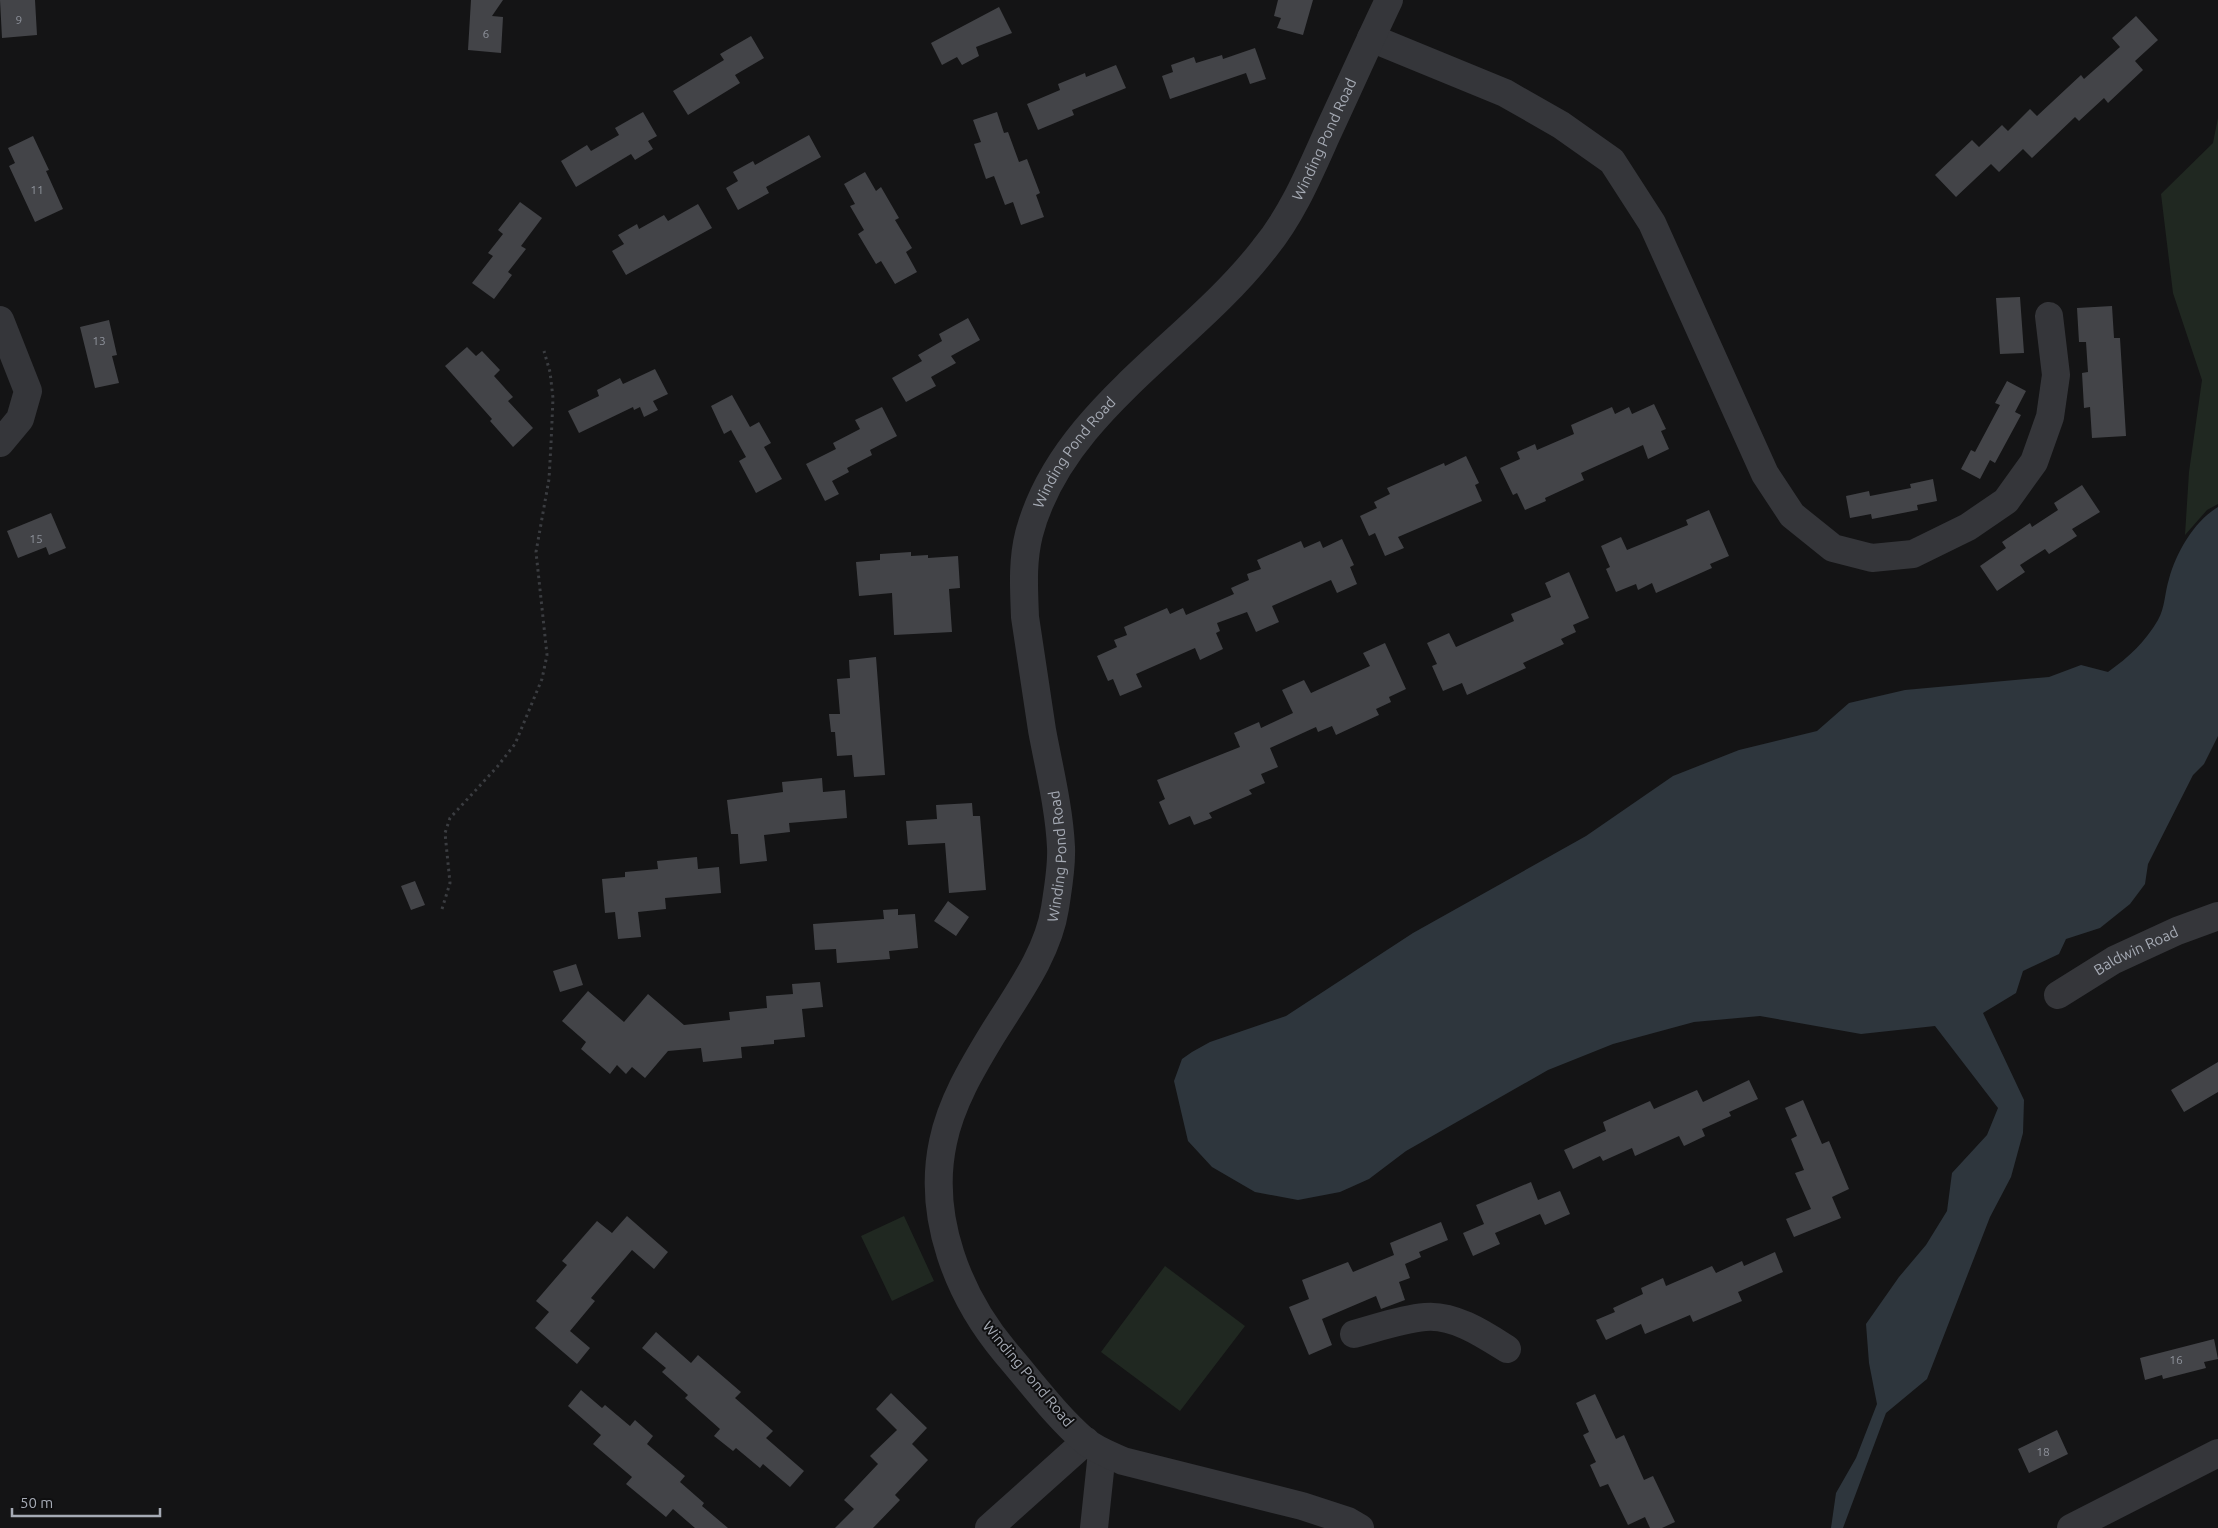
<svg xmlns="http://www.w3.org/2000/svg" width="2218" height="1528" font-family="Ubuntu,sans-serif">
<rect width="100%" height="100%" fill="#141415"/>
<path fill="#202821" d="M 2218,118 L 2218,504 L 2207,510 L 2185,535 L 2189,472 L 2202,380 L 2173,293 L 2161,194 L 2213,143 Z
M 904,1216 L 934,1281 L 892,1301 L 861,1236 Z
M 1165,1266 L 1245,1326 L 1180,1411 L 1101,1352 Z"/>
<path fill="#2e363d" d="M 2218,507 L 2218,736 L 2204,764 L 2193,775 L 2148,864 L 2145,884 L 2130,904 L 2100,928 L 2066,939 L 2059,954 L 2023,971 L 2016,993 L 1983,1013 L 2024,1100 L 2023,1133 L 2011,1177 L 1990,1217 L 1927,1379 L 1886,1413 L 1843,1528 L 1831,1528 L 1836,1493 L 1856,1458 L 1877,1404 L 1869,1363 L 1866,1324 L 1899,1277 L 1926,1245 L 1947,1211 L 1952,1173 L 1987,1135 L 1998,1108 L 1935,1026 L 1861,1034 L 1760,1016 L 1694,1022 L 1613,1044 L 1548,1070 L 1406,1151 L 1369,1179 L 1340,1192 L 1298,1200 L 1255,1192 L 1212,1167 L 1188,1141 L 1174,1081 L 1182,1059 L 1192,1052 L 1210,1042 L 1286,1016 L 1413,933 L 1586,836 L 1673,776 L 1739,750 L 1817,731 L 1849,703 L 1905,690 L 2049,677 L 2081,665 L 2108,672 C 2129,657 2145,642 2158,620 C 2165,608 2165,591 2169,579 C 2176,553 2194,521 2218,507 Z"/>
<path fill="#434448" d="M 0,0 L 35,0 L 37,35 L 2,38 Z
M 471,0 L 503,0 L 492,16 L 503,17 L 501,53 L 468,50 Z
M 1278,0 L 1313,0 L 1303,35 L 1277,28 L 1281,18 L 1274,16 Z
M 999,7 L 1012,33 L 976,47 L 979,56 L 962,65 L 957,57 L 942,65 L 931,43 Z
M 2136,16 L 2158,40 L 2135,61 L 2143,70 L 2108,103 L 2104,98 L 2079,121 L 2075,117 L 2032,158 L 2023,149 L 1999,172 L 1991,164 L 1956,197 L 1935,175 L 1972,140 L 1979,147 L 2002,125 L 2008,131 L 2030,109 L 2037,116 L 2081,75 L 2084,79 L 2120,47 L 2112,38 Z
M 751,36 L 764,58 L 735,75 L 740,83 L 688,115 L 673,91 L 724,60 L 720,54 Z
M 1255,48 L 1266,79 L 1250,84 L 1246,73 L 1170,99 L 1162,76 L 1173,72 L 1171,65 L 1194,57 L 1196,63 L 1222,55 L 1223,59 Z
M 1116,65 L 1126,88 L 1072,110 L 1074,115 L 1038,130 L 1027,104 L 1060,90 L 1058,84 L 1085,73 L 1086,77 Z
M 643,112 L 657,136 L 648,141 L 653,149 L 635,160 L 631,154 L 576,187 L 561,161 L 587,145 L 591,151 L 619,135 L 615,128 Z
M 997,112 L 1004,133 L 1008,132 L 1019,162 L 1027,159 L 1040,193 L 1036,195 L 1044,217 L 1021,225 L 1013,202 L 1005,205 L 994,176 L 986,179 L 974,144 L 981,142 L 973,120 Z
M 809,135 L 821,157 L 766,187 L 769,193 L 738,210 L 726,188 L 738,181 L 733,172 L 753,161 L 755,165 Z
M 33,136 L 49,170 L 46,171 L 63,209 L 35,222 L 9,166 L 15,163 L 8,148 Z
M 865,172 L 876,191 L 881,187 L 899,218 L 895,220 L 912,248 L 906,252 L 917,272 L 895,284 L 881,261 L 876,264 L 858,234 L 864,230 L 850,206 L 855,204 L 844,184 Z
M 520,202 L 542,218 L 521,246 L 526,249 L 508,272 L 512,275 L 494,299 L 472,283 L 493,256 L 488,253 L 503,234 L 498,230 Z
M 698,204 L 712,228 L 626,275 L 612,251 L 624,244 L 618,235 L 637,224 L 639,229 L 664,215 L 668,221 Z
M 2020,297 L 2024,353 L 2000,354 L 1996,298 Z
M 2112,306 L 2114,338 L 2120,338 L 2126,436 L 2092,438 L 2090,407 L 2084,408 L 2082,373 L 2088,372 L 2086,342 L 2079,342 L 2077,308 Z
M 968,318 L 980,340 L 951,356 L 956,363 L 931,377 L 936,386 L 906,402 L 892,378 L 922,361 L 918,355 L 942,341 L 939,334 Z
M 109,320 L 117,355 L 112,356 L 119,383 L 95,388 L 80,327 Z
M 467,347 L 476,356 L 482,351 L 500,370 L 494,376 L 513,397 L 508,401 L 533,428 L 513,447 L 490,421 L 492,419 L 445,366 Z
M 655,369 L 668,394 L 653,401 L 658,410 L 644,417 L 640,407 L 634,410 L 633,407 L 579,433 L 568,411 L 599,396 L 597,390 L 620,378 L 623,384 Z
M 2007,381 L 2026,391 L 2015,412 L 2021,415 L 1995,463 L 1990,460 L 1980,479 L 1961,469 L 1971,450 L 1975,452 L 2000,405 L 1995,403 Z
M 732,395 L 750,427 L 759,422 L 771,443 L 764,447 L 782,479 L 756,493 L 739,461 L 746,457 L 731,430 L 724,434 L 711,406 Z
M 1654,404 L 1666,429 L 1661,431 L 1669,449 L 1648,459 L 1643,445 L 1581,473 L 1584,480 L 1545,498 L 1546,501 L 1525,510 L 1517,493 L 1513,495 L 1500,468 L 1520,459 L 1517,452 L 1535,444 L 1537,450 L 1574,434 L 1571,425 L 1612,407 L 1615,414 L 1629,407 L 1632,414 Z
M 882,407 L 897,436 L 870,450 L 872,455 L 847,468 L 849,472 L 832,481 L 839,494 L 825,501 L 806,464 L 836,449 L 833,443 L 860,429 L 855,420 Z
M 1466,456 L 1479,483 L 1475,485 L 1482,501 L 1398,537 L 1404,548 L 1385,556 L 1375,533 L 1369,536 L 1360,516 L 1377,508 L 1374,502 L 1390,494 L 1387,488 L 1444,463 L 1445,466 Z
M 1933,479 L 1937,501 L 1917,505 L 1918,510 L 1872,519 L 1871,514 L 1850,518 L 1846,496 L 1869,491 L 1870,496 L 1911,488 L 1910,484 Z
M 2082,485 L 2100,512 L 2072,529 L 2077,536 L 2049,554 L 2045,549 L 2020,565 L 2025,572 L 1997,591 L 1980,566 L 2006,548 L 2002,542 L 2030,523 L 2032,527 L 2058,510 L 2054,503 Z
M 1709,510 L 1729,556 L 1710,564 L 1712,568 L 1656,593 L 1652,583 L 1638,590 L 1636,584 L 1616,592 L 1606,569 L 1610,567 L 1601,546 L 1621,537 L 1627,550 L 1688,525 L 1686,520 Z
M 51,513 L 66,548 L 49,555 L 46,547 L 18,558 L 7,531 Z
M 1342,539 L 1354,565 L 1350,567 L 1357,584 L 1337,593 L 1331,580 L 1272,606 L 1279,622 L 1256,632 L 1247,612 L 1217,623 L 1220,631 L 1216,633 L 1223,649 L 1200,660 L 1195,648 L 1136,674 L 1142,687 L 1120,696 L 1113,679 L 1108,681 L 1097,656 L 1117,647 L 1114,640 L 1127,635 L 1124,627 L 1167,608 L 1170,614 L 1183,608 L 1186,615 L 1234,594 L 1231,588 L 1249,580 L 1247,574 L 1261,569 L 1257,560 L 1301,541 L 1304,548 L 1320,541 L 1323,548 Z
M 911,552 L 911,556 L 928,555 L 928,558 L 958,556 L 960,588 L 949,589 L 952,632 L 894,635 L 892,593 L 859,596 L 856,562 L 880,560 L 880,554 Z
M 1569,572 L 1589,618 L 1573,625 L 1576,632 L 1561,639 L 1564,644 L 1523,663 L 1526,668 L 1467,695 L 1462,683 L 1443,691 L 1432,666 L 1437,664 L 1427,643 L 1449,633 L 1456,647 L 1514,621 L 1511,614 L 1551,597 L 1545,583 Z
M 1385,643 L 1406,689 L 1389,697 L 1391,702 L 1376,709 L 1379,715 L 1336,735 L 1332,726 L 1318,732 L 1316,727 L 1270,748 L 1278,767 L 1261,774 L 1265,783 L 1249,790 L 1252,794 L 1209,813 L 1212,818 L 1194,825 L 1190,816 L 1169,825 L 1159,802 L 1165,799 L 1157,780 L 1240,747 L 1234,733 L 1259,722 L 1261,728 L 1293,713 L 1282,690 L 1304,680 L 1311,693 L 1370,666 L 1363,653 Z
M 876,657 L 885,775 L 854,777 L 852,755 L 837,756 L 835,732 L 831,732 L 829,714 L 840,714 L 837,679 L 850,678 L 849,660 Z
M 822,778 L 823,792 L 845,790 L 847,818 L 789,823 L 790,832 L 764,835 L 767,861 L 740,864 L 738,834 L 731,834 L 727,800 L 783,792 L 782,782 Z
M 972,803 L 973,816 L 980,816 L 986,890 L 949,893 L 945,843 L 908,845 L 906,821 L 937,819 L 936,805 Z
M 697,857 L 698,869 L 719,867 L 721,893 L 665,898 L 666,909 L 638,912 L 641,937 L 618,939 L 615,912 L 605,913 L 602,879 L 625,877 L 625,872 L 658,869 L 657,861 Z
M 415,881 L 425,905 L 411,910 L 401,886 Z
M 948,901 L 969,917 L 956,936 L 934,921 Z
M 898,909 L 898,915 L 915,914 L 918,948 L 889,951 L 890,959 L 837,963 L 836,949 L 815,950 L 813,924 L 884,919 L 883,910 Z
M 576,964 L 583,985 L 560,992 L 553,971 Z
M 820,982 L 823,1007 L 802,1009 L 805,1037 L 774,1040 L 774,1044 L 741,1047 L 742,1058 L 703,1062 L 701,1048 L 668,1051 L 645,1078 L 632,1067 L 626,1074 L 617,1065 L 610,1074 L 581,1049 L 586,1042 L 562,1021 L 588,991 L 624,1022 L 648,994 L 684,1025 L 730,1020 L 729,1012 L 767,1008 L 766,996 L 793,994 L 792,984 Z
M 2218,1062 L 2218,1092 L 2184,1112 L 2171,1090 Z
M 1749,1080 L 1758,1099 L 1729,1112 L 1731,1116 L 1702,1129 L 1705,1136 L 1684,1146 L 1679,1136 L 1635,1156 L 1632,1148 L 1603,1161 L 1600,1156 L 1573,1169 L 1564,1150 L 1606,1131 L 1603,1122 L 1650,1101 L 1654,1109 L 1697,1090 L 1703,1102 Z
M 1803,1100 L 1822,1144 L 1829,1141 L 1849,1189 L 1832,1197 L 1841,1218 L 1794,1237 L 1786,1219 L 1811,1209 L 1795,1173 L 1804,1170 L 1791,1139 L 1797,1136 L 1785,1108 Z
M 1531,1182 L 1538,1200 L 1560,1191 L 1570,1214 L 1545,1225 L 1540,1214 L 1495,1233 L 1500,1244 L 1473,1256 L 1463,1233 L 1484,1224 L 1476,1205 Z
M 627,1216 L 668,1252 L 654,1269 L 632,1250 L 591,1298 L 595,1301 L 570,1331 L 590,1348 L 577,1364 L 535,1328 L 549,1312 L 536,1301 L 567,1265 L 562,1261 L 597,1221 L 612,1233 Z
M 1441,1222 L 1448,1240 L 1419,1252 L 1421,1257 L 1405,1264 L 1410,1278 L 1399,1282 L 1405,1300 L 1381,1309 L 1376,1296 L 1322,1319 L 1332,1345 L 1309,1355 L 1289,1307 L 1309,1299 L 1302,1280 L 1348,1262 L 1353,1272 L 1394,1255 L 1390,1243 Z
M 1775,1252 L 1783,1272 L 1738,1292 L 1742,1301 L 1693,1322 L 1690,1315 L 1645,1334 L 1641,1324 L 1606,1340 L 1596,1320 L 1615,1312 L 1613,1308 L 1643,1294 L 1641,1288 L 1663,1278 L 1666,1286 L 1712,1266 L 1716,1273 L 1742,1261 L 1744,1266 Z
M 656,1332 L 691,1363 L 698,1355 L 741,1392 L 735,1398 L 773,1431 L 766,1438 L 804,1471 L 790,1487 L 763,1464 L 760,1468 L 736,1448 L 733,1451 L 714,1436 L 720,1429 L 685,1398 L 688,1395 L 662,1372 L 666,1368 L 642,1348 Z
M 2214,1339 L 2218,1359 L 2204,1362 L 2206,1368 L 2163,1379 L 2162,1375 L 2145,1380 L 2140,1358 Z
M 581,1390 L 602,1408 L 605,1405 L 630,1426 L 635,1420 L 653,1436 L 647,1444 L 685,1476 L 680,1482 L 704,1503 L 702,1506 L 728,1528 L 695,1528 L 673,1509 L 666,1517 L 626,1484 L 632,1477 L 593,1444 L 601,1435 L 568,1406 Z
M 891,1393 L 927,1428 L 912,1444 L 928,1460 L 895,1495 L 900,1500 L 873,1528 L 835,1528 L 854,1509 L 844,1500 L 878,1464 L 870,1456 L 897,1430 L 876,1409 Z
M 1595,1394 L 1616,1439 L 1624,1435 L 1644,1480 L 1653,1476 L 1675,1522 L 1662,1528 L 1650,1528 L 1645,1517 L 1628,1525 L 1608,1484 L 1600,1487 L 1590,1465 L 1596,1462 L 1583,1435 L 1589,1432 L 1576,1403 Z
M 2057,1430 L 2068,1454 L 2029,1473 L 2018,1449 Z"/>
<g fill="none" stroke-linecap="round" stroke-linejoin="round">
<path stroke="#3b3d41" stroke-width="3" stroke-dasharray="2.5 4" stroke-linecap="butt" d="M 442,909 L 450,883 L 445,833 L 450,818 L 497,767 L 515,744 L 542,679 L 547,655 L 536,552 L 549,479 L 551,444 L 553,398 L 550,372 L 544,351"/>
<g stroke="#35363a" stroke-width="28">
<path d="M 1371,38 L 1505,93 L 1561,125 L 1612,161 L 1652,223 L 1765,474 L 1792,515 L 1833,548 L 1872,558 L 1913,554 L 1968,527 L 2006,501 L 2034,462 L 2050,417 L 2056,375 L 2049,316"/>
<path d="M 0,320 L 28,391 L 20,419 L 0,443"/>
<path id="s1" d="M 2058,995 L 2114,960 L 2177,931 L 2218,916"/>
<path d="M 1354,1334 C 1377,1328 1401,1319 1425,1317 C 1454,1314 1485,1335 1507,1349"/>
<path d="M 989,1528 L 1086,1441"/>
<path d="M 1094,1528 L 1102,1452"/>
<path id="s2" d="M 1360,1528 L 1348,1521 L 1302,1506 L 1123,1461 C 1110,1455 1096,1450 1085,1441 C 1056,1416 1031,1382 1006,1353 C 958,1296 927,1217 943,1142 C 951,1103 972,1068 992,1035 C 1016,996 1048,954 1055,908 C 1058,888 1062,867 1061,847 C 1059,807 1049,768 1042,730 C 1036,692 1031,655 1025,617 C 1024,589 1022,562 1029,534 C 1061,412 1190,345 1264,249 C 1292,215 1309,174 1327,134 C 1348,89 1368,44 1389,0"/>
<path d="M 2071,1528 L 2218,1453"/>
</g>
</g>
<g text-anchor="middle" stroke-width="4" stroke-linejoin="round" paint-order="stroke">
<g font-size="12" fill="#8d919a">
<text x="19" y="24">9</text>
<text x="486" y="38">6</text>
<text x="37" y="194">11</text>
<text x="99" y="345">13</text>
<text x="36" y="543">15</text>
<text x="2176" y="1364">16</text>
<text x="2043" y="1456">18</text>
</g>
<g font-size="15" fill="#a6abb5" stroke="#0f0f10">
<text dy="5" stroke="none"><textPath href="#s2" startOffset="1774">Winding Pond Road</textPath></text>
<text dy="5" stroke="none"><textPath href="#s2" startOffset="1369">Winding Pond Road</textPath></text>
<text dy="5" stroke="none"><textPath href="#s2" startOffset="949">Winding Pond Road</textPath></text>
<text dy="5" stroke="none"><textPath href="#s1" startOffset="90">Baldwin Road</textPath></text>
<text transform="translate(1028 1374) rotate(50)" y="5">Winding Pond Road</text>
</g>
</g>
<path d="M12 1508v8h148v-8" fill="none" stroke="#a6abb5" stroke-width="2.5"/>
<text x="20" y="1508" font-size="15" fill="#a6abb5" stroke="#0f0f10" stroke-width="4" paint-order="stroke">50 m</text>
</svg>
